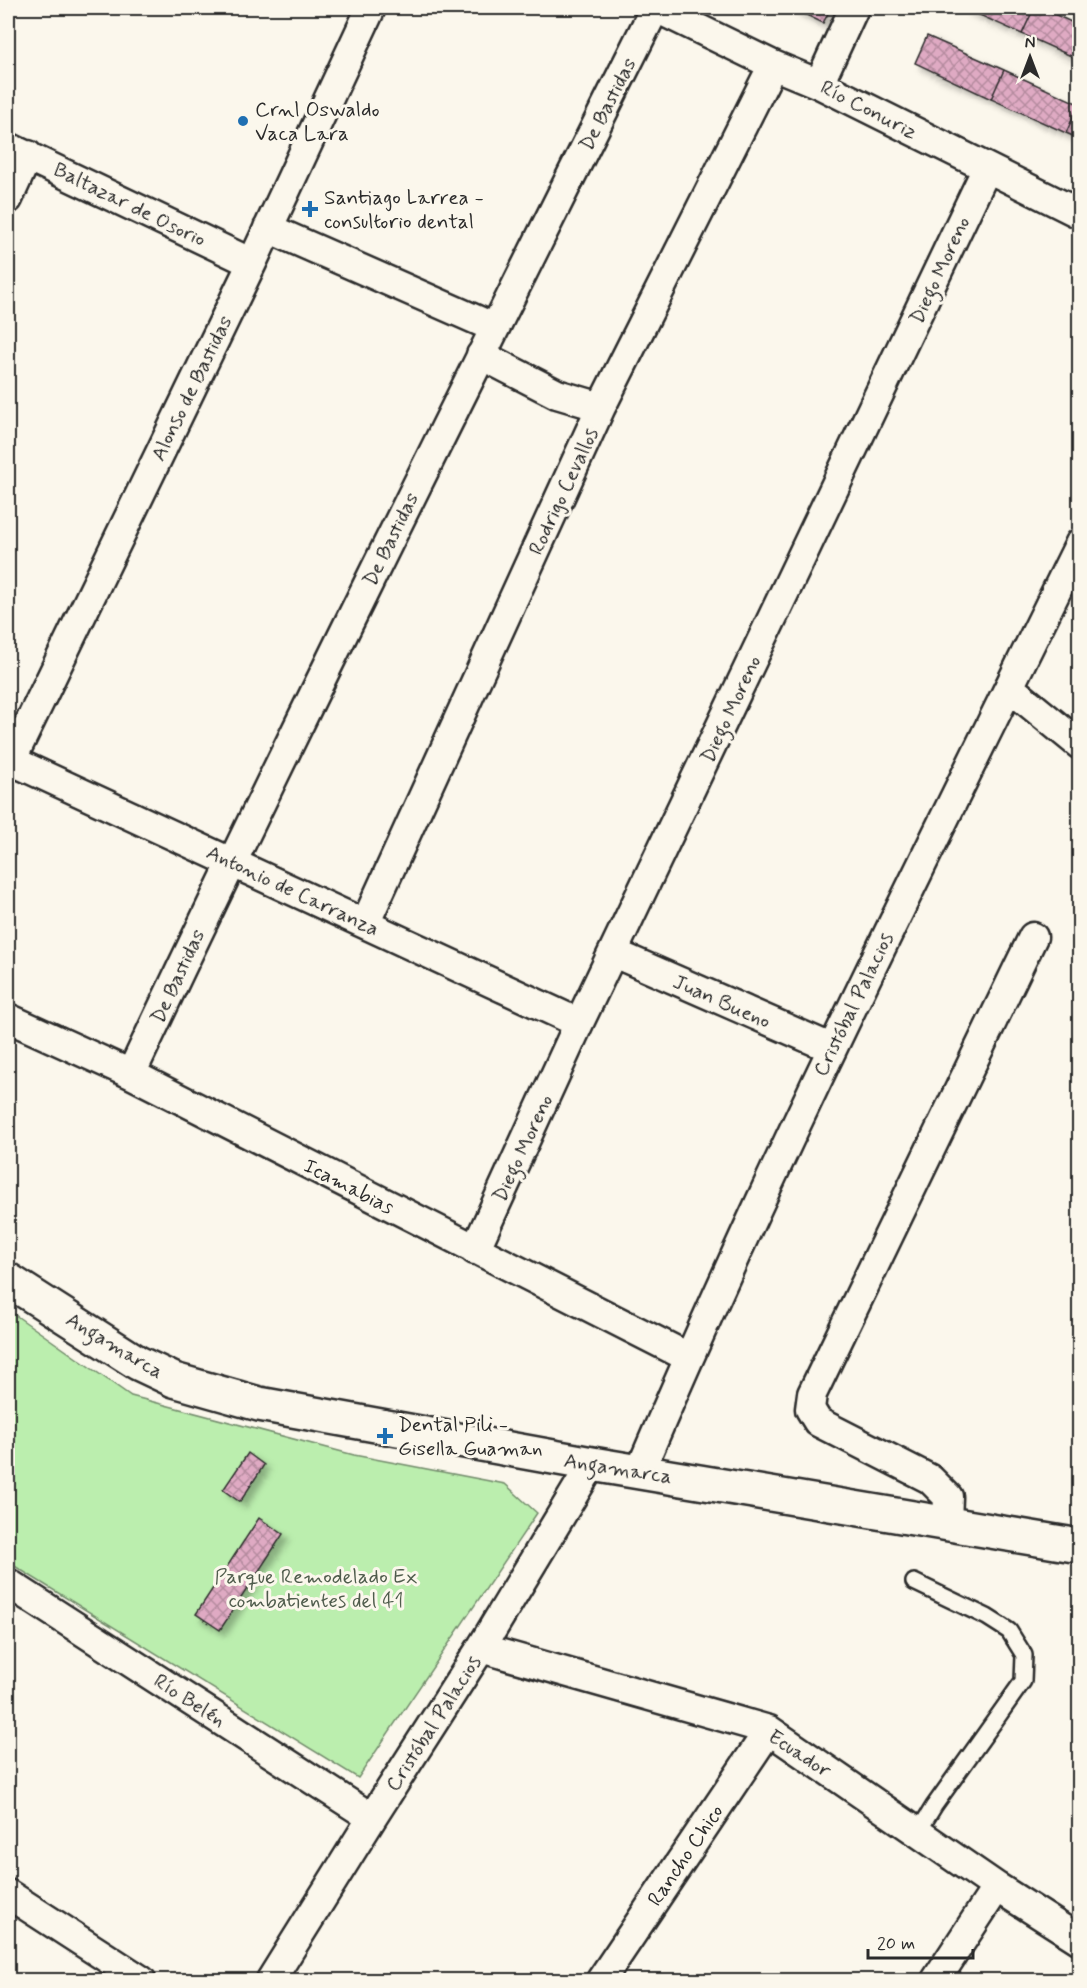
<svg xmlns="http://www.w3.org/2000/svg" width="1087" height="1988" font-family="Mynerve,sans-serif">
<defs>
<pattern id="building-cross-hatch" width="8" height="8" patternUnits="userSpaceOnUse" patternTransform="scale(1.5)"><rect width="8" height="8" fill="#dfaac3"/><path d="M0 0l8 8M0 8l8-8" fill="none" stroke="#b58b9f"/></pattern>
<filter id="shadow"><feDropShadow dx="5.5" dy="5.5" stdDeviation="3" flood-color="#0004"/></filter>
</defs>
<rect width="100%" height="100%" fill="#fbf7ec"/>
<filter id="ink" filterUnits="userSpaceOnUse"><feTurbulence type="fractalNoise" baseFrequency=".0167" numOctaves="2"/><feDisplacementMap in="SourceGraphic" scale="12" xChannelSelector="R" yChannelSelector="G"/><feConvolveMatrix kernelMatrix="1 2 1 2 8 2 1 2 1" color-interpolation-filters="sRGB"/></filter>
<g filter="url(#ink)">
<path fill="#bbeeae" stroke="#738c6c" stroke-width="1.5" d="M 8,1310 L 131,1396 L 354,1455 L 505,1484 L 537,1513 L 358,1778 L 8,1562 Z"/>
<path fill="url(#building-cross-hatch)" stroke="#2b2b2b" stroke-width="1.5" filter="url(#shadow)" d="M 792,8 L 831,8 L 823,23 Z
M 964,8 L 1034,8 L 1022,34 Z
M 1034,8 L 1041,8 L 1080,26 L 1080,60 L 1022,34 Z
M 927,36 L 1004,70 L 991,99 L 915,63 Z
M 1004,70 L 1079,104 L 1066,133 L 991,99 Z
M 1079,104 L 1080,104 L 1080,139 L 1066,133 Z
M 248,1453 L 264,1465 L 240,1502 L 223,1490 Z
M 259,1518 L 283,1534 L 220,1630 L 196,1614 Z"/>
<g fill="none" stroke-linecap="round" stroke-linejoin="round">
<defs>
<path id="service" d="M 914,1582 L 987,1617 L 1009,1631 L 1024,1655 L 1023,1681 L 934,1806 L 918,1832"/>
<path id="minor" d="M 656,8 L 773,65 L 819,84 L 1080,214
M 819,84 L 854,8
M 8,147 L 252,263
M 8,199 L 28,155
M 268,228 L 495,328
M 481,355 L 557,394 L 601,407
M 1009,687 L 1080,745
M 8,759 L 579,1023
M 8,767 L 252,263 L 371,8
M 365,924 L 601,407 L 773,65
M 614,953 L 831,1048
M 8,1018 L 131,1074 L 688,1357
M 131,1074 C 300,716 478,362 655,8
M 475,1250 L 579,1023 L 987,168
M 640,1471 C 774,1156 929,851 1080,543
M 947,1522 L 948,1497 L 930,1479 L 818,1422 L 810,1409 L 812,1394 L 1033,937
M 8,1583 L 372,1818
M 481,1648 L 769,1730 L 997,1887 L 1080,1940
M 8,1894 L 141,1980
M 271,1980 L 372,1818 L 481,1648 L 592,1464
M 601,1980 L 769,1730
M 936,1980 L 997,1887"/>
<path id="tertiary" d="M 8,1280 L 138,1363 L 174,1380 L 259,1404 L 592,1464 L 1080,1546"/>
</defs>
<use href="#service" stroke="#2b2b2b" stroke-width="20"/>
<use href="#minor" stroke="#2b2b2b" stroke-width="33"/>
<use href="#tertiary" stroke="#2b2b2b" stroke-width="38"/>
<use href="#service" stroke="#fbf7ec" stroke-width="15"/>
<use href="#minor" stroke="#fbf7ec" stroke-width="28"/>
<use href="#tertiary" stroke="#fbf7ec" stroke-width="33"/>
</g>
</g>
<g fill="#1f6fb2" stroke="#fbf7ec" stroke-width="2">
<circle cx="243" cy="121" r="6"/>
<path d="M307 200h6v6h6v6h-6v6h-6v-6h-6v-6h6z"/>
<path d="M382 1427h6v6h6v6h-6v6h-6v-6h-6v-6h6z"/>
</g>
<g text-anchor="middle" stroke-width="6" stroke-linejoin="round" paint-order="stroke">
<g font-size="21" fill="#2b2b2b" stroke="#fbf7ec">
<text transform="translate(607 104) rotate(-63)" y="7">De Bastidas</text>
<text transform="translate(869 109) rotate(27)" y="7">Río Conuriz</text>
<text transform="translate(130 204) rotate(26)" y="7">Baltazar de Osorio</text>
<text transform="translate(939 270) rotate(-65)" y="7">Diego Moreno</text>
<text transform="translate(191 388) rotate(-64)" y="7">Alonso de Bastidas</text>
<text transform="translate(563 491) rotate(-65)" y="7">Rodrigo Cevallos</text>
<text transform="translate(390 539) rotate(-64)" y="7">De Bastidas</text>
<text transform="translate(730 709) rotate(-65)" y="7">Diego Moreno</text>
<text transform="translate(293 890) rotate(25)" y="7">Antonio de Carranza</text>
<text transform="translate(177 976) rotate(-65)" y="7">De Bastidas</text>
<text transform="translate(722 1001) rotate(24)" y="7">Juan Bueno</text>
<text transform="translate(853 1004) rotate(-64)" y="7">Cristóbal Palacios</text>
<text transform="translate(522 1148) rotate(-65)" y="7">Diego Moreno</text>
<text transform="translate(349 1186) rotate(27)" y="7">Icamabias</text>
<text transform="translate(115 1345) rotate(31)" y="7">Angamarca</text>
<text transform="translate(618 1468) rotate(9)" y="7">Angamarca</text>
<text transform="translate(190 1700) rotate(33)" y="7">Río Belén</text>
<text transform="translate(433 1723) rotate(-57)" y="7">Cristóbal Palacios</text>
<text transform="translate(800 1753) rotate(33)" y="7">Ecuador</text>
<text transform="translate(685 1855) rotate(-56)" y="7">Rancho Chico</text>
</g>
<g font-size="21" fill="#2b2b2b" stroke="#fbf7ec" text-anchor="start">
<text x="255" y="116">Crnl Oswaldo<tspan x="255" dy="24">Vaca Lara</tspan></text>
<text x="324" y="204">Santiago Larrea -<tspan x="324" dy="24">consultorio dental</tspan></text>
<text x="398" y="1431">Dental Pili -<tspan x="398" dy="24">Gisella Guaman</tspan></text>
</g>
<g font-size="21" fill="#4f5c4c" stroke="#fbf7ec">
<text x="316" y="1583">Parque Remodelado Ex<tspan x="316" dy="24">combatientes del 41</tspan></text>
</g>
</g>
<rect width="1087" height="1988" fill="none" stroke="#fbf7ec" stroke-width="30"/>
<rect x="15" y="15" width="1057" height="1958" fill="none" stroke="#2b2b2b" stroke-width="2" filter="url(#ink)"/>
<g transform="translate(1030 57)" stroke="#fbf7ec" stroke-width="4.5" paint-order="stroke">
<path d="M0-4.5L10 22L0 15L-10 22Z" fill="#2b2b2b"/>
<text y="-9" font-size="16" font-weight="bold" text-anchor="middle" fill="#2b2b2b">N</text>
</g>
<path d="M868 1949v9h105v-9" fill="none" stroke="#2b2b2b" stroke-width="3"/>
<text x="877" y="1949" font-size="18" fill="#2b2b2b" stroke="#fbf7ec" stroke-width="4.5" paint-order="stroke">20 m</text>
</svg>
